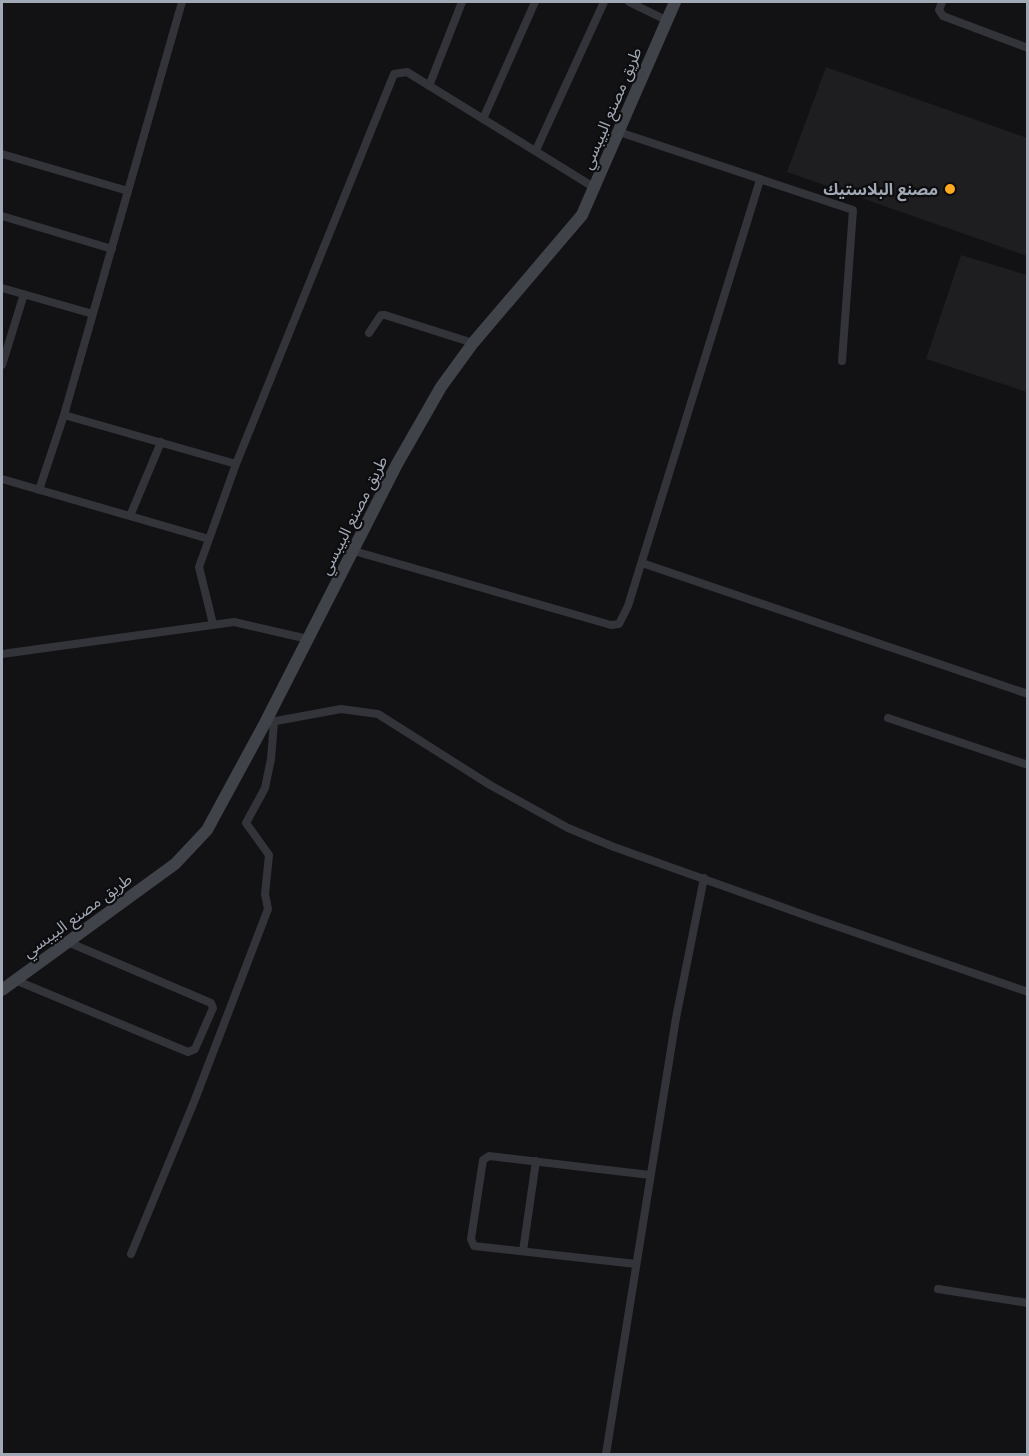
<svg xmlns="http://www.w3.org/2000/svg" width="1029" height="1456" font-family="'Noto Sans','Noto Sans Arabic',sans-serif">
<rect width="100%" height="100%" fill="#121214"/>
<path fill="#1e1e21" d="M 826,67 L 1027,138 L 1027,256 L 787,172 Z
M 961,255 L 1027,275 L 1027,392 L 926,359 Z"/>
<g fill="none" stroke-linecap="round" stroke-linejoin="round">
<path stroke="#33343a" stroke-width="8" d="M 629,2 L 666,20
M 942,2 L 939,10 L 943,16 L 1028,48
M 429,86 L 462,2
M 483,119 L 535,2
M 619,132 L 853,210 L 842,361
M 536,150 L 604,2
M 2,154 L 128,191
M 2,216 L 112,249
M 2,288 L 93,314
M 369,333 L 381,315 L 385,315 L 473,343
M 2,365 L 24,294
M 64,415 L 236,464
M 2,479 L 209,539
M 39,490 L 64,415 L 182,2
M 130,516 L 161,442
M 354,551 L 611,625 L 619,624 L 628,606 L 760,180
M 642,563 L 1028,694
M 213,624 L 199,567 L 236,464 L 394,74 L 407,72 L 595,188
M 2,654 L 234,622 L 308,639
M 888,718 L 1028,765
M 265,723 L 341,709 L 378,714 L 490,785 L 568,828 L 614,847 L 810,917 L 1028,992
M 15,980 L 188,1052 L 195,1049 L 213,1008 L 211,1003 L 70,943
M 523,1251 L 536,1161
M 131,1254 L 194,1102 L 268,909 L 265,894 L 269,855 L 246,823 L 265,788 L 271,759 L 274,722
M 636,1264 L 474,1246 L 471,1239 L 483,1160 L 489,1156 L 650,1175
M 938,1289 L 1028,1303
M 606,1454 L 676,1018 L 704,878"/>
<path stroke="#41434a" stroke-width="12" d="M 2,990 L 175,864 L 207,830 L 265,723 L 397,464 L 441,387 L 473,343 L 582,215 L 675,2"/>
</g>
<circle fill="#ffa920" stroke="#0d0d0f" stroke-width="2" cx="950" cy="189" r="6"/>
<g text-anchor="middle" stroke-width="4.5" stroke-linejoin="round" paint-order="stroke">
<g font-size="16" fill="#a2a9b6" stroke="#0d0d0f">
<text transform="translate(611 108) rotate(-67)" y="6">طريق مصنع البيبسي</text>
<text transform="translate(353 515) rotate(-63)" y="6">طريق مصنع البيبسي</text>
<text transform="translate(77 915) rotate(-36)" y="6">طريق مصنع البيبسي</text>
</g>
<g font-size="16" font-weight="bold" fill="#a2a9b6" stroke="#0d0d0f" text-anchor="end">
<text x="938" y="195">مصنع البلاستيك</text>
</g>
</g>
<rect width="1029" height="1456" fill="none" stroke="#a2a9b6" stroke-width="6"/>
</svg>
